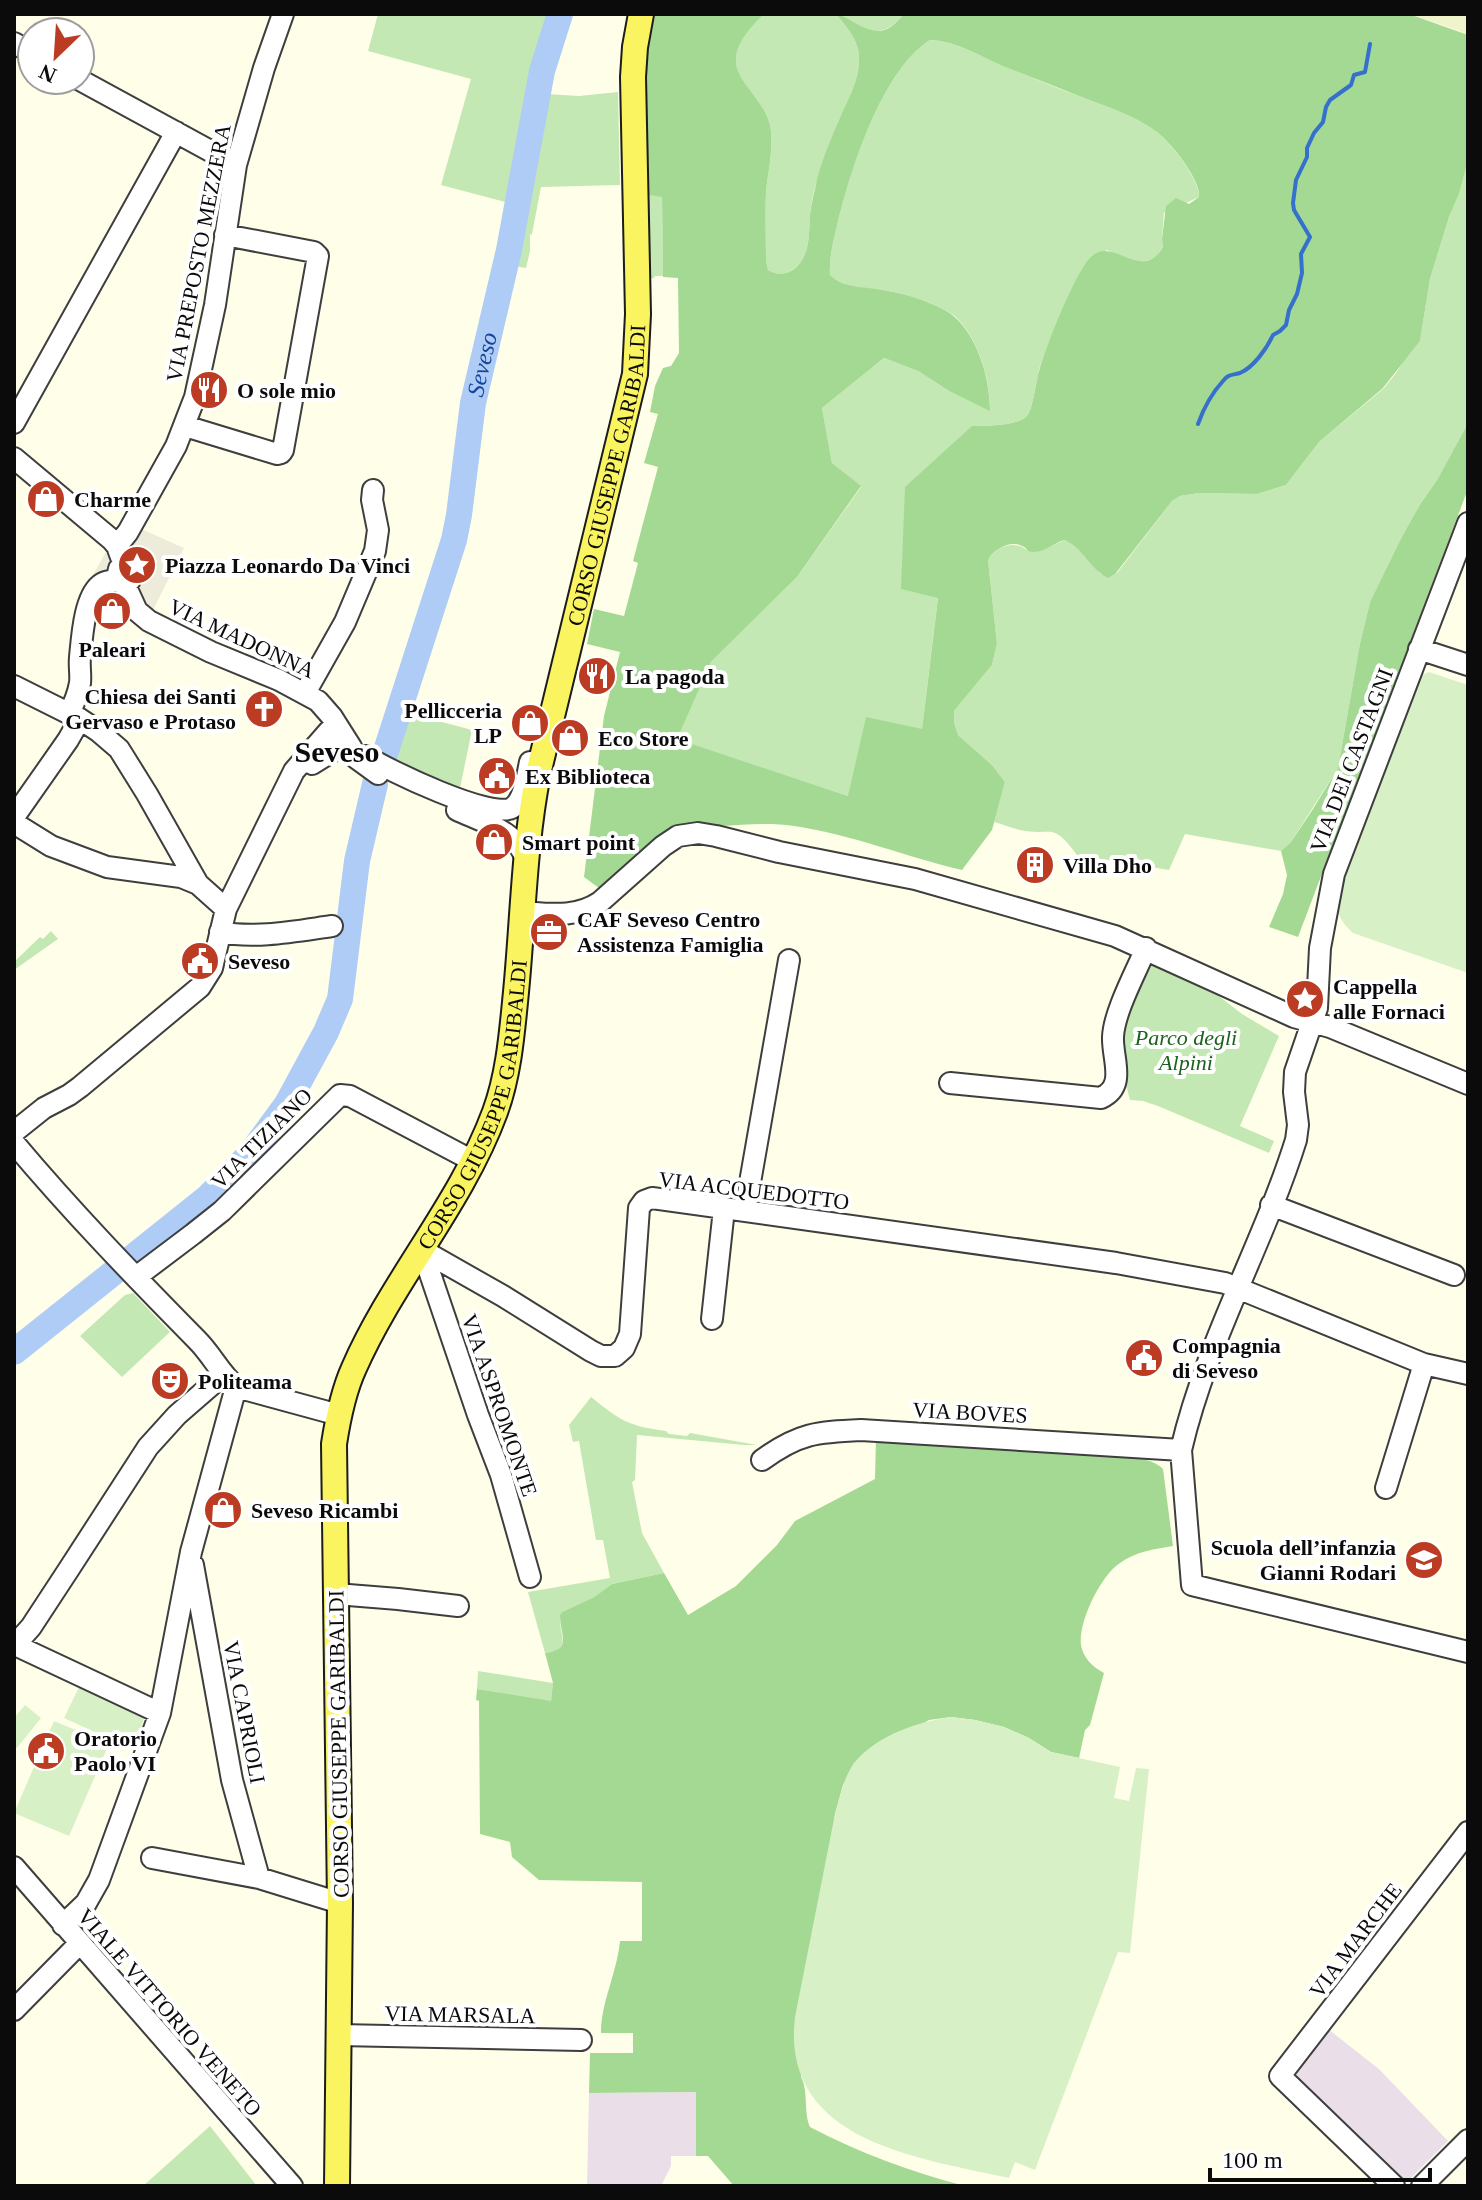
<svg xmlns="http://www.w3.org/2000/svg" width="1482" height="2200" font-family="'Times New Roman',serif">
<rect width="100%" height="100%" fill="#ffffe9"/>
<path fill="#eadfe9" d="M 1328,2029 L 1379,2069 L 1448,2141 L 1411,2178 L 1401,2179 L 1297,2079 L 1297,2069 Z
M 696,2092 L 696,2156 L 671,2156 L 671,2166 L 661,2186 L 587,2186 L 589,2093 Z"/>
<path fill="#eff4ca" d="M 1409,14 L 1468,14 L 1468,35 L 1454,29 Z"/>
<path fill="#c4e8b3" d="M 378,14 L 550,14 L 532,73 L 509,203 L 441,185 L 471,79 L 368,51 Z
M 764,14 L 836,14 C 846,26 859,41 859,57 C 860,78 849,97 841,115 C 833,134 825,153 819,173 C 815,187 811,202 810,216 C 809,231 810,250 800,263 C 791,274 779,277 768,270 L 766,260 C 766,238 765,215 766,192 C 768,172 773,151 771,131 C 768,101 735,84 736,61 C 736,42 752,26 764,14 Z
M 842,14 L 904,14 C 883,40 865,33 842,14 Z
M 930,40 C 959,41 984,59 1010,69 C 1033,78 1056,88 1079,96 C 1106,106 1134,115 1157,132 C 1171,143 1200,180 1199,197 L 1164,213 L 1162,239 L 1163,247 C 1149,271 1128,260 1107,250 C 1102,253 1095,255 1091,259 C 1078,270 1045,351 1039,370 C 1036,381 1033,411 1026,417 C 1016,426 985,426 972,426 L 938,597 L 922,729 L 848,796 L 676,739 L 711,662 L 797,577 L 861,487 L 832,463 L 822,408 L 884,358 L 918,371 L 949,391 L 990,410 C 990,379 979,341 957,318 C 943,305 901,292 882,290 C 862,287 845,289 830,275 C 829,258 833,242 837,226 C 850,172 881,71 930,40 Z
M 618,92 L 620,185 L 541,187 L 532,234 L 530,235 L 530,251 L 526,268 L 515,266 L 547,94 L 579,96 Z
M 1468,161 L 1468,423 L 1437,480 L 1421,503 L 1370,602 L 1360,643 L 1338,768 L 1291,842 L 1281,851 L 1185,834 L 1169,870 L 1077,855 C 1051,820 1053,837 1020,830 C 1011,828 1003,824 994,822 L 1005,782 L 992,765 L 958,735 L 954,722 L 954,711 L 992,665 L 997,644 L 988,560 C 996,546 1015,540 1027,550 L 1046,548 L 1065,540 L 1074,544 L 1101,574 L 1117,573 L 1172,501 L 1180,496 L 1199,493 L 1257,494 L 1286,485 L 1319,442 L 1384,388 L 1396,373 L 1403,362 L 1420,341 L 1430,279 L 1449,217 L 1459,194 Z
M 644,194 L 662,196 L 663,276 L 655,276 L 654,278 L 646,279 Z
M 408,713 L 472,730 L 460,788 L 394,761 Z
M 51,931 L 58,939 L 14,970 L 14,962 L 40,937 L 43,939 Z
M 1151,964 L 1215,993 L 1242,1014 L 1279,1036 L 1240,1126 L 1274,1141 L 1269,1153 L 1158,1106 L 1143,1101 L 1130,1100 C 1126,1084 1121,1066 1121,1049 C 1123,1020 1140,990 1151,964 Z
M 133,1293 L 170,1332 L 122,1377 L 80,1336 L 125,1295 Z
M 591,1397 C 621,1421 628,1426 666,1431 L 669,1434 L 687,1436 L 690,1433 L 757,1445 L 744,1445 L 637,1435 L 635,1480 L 632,1482 L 642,1533 L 664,1573 L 612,1584 L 594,1597 L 562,1612 C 554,1632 577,1649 545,1653 L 528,1592 L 610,1578 L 603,1540 L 596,1540 L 579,1441 L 573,1442 L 569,1425 Z
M 478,1671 L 553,1683 L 551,1702 L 477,1689 Z
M 210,2126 L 257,2186 L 143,2186 Z"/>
<path fill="#a4d993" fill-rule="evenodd" d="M 650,14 L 764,14 C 752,26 736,42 736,61 C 736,84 768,101 771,131 C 773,151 768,172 766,192 C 765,215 766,238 766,260 L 768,270 C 779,277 792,274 800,263 C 810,250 809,231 810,215 C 811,203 815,191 817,179 C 823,157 832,136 841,115 C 849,97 860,78 859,57 C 859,41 846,26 836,14 C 844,15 847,18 853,22 C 876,35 887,35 904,14 L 1409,14 L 1468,35 L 1468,161 L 1459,194 L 1449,217 L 1430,279 L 1420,341 L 1383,388 L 1319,442 L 1286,485 L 1257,494 L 1199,493 L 1180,496 L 1172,501 L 1116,573 L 1108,578 C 1090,569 1083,548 1065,540 C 1055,542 1045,552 1034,552 C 1026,552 1029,549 1022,546 C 1011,540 994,549 988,560 L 997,644 L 992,665 L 954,711 L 954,722 L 958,735 L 992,765 L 1005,782 L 992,830 L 962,870 C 906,857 851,834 794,826 C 768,822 745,825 719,826 C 713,826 707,824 701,824 C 690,823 681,825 671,829 L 603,891 L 584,877 L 604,716 L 620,652 L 587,644 L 594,609 L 624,616 L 638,563 L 633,561 L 658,467 L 644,463 L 658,414 L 650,412 L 655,386 L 663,368 L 671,366 L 679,353 L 678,278 L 663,277 L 662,197 L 644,194 L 642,98 ZM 930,40 C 959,41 984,59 1010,69 C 1033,78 1056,87 1079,96 C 1105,106 1134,115 1157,132 C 1171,143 1201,180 1199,197 L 1189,204 L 1176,198 L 1166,206 L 1162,239 L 1163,247 C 1140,285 1112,232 1089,259 C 1073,278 1046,346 1039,371 C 1036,381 1033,411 1026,417 C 1016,426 986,426 972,426 L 905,487 L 901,589 L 938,598 L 922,729 L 866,717 L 848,796 L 677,739 L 711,662 L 797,577 L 861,486 L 832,463 L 822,408 L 884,358 L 918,371 L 949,391 L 990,411 C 990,380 979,341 957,319 C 944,305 901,292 882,290 C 862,286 845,289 830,275 C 829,258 833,242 837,226 C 850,172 881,71 930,40 Z
M 1468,423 L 1468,489 L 1298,937 L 1269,927 L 1283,894 L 1287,875 L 1281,851 L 1291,842 L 1313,809 L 1338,768 L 1360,643 L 1370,602 L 1402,537 L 1421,503 L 1437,480 Z
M 876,1437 L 1125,1454 C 1137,1458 1155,1460 1163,1469 L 1173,1546 C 1154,1549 1135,1552 1120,1563 C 1101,1575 1078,1622 1081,1645 C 1083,1658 1093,1667 1104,1673 L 1090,1725 L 1085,1730 L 1079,1758 L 1051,1752 L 1029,1738 L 1004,1727 L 975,1720 L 951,1717 L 929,1720 L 854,1763 L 843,1785 L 835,1814 L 801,2077 C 809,2092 803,2111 810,2127 C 860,2153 911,2172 965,2186 L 734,2186 L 708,2156 L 696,2156 L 696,2092 L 589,2093 L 590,2053 L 633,2053 L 633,2033 L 601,2033 C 601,2002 617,1973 620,1941 L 642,1941 L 642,1882 L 539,1880 L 512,1857 L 510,1842 L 480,1834 L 479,1701 L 476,1700 L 477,1689 L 551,1701 L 553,1683 L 545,1653 C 573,1649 560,1636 560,1615 L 562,1612 L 594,1597 L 612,1584 L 664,1573 L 688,1615 L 736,1586 L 777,1545 L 795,1521 L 875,1479 Z"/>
<path fill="#d8f0c5" d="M 1429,672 L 1468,685 L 1468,973 L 1353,933 C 1341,922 1337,914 1335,898 L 1417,677 Z
M 80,1685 L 145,1715 L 135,1747 L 124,1743 L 123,1745 L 64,1718 Z
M 25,1705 L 41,1718 L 17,1748 L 14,1745 L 14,1718 Z
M 951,1717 L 975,1720 L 1004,1727 L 1029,1738 L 1051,1752 L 1120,1767 L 1114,1798 L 1129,1801 L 1136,1768 L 1149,1769 L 1130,1953 L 1118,1952 L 1035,2170 L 1015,2162 L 1009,2178 C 920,2158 780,2142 795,2017 L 835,1814 C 840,1797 844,1776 855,1762 C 878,1735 917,1722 951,1717 Z
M 54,1721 L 109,1744 L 69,1836 L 14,1813 Z"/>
<path fill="#edecda" d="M 139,528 L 184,548 L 151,614 L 129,618 L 83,596 L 85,584 L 89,582 L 116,534 Z"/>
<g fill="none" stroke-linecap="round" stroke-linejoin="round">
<path stroke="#3570cd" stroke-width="4" d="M 1198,424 C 1204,407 1211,394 1223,381 C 1228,374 1233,375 1240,373 C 1254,367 1267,348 1273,335 L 1280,331 L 1286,325 L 1289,310 L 1297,294 L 1302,273 L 1301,254 L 1310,237 L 1294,210 L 1293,203 L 1296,180 L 1307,157 L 1307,148 L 1314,133 L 1323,122 L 1326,107 L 1330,100 L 1351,85 L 1354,75 L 1365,72 L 1370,44"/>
<g stroke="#aeccf6" stroke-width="26">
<path id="s1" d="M 384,757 L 454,540 L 459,515 L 473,403 L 509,250 L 542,71 L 560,14"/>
<path d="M 14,1352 L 207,1198 L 251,1153 L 287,1104 L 326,1032 L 340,999 L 357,861 L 375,784"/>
</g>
<defs>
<path id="minor" d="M 14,43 L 32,53
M 80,80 L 236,165
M 14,423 L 176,132
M 185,426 L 277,454 L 281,453 L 283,450 L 318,256 L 314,252 L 225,235
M 14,458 L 112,540 L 117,546 L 121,557
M 1468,523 L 1334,874 L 1320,948 L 1317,1008 L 1295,1072 L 1294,1092 L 1298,1125 L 1296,1140 C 1263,1245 1206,1342 1181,1450 L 1192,1585 L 1468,1652
M 117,546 L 128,532 L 176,446 L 195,397 L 215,305 L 236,165 L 264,68 L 283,14
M 1419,649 L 1468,665
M 14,686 L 80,719 L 98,731 L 119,749 L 147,794 L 198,884
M 305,693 L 345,622 L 375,551 L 378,530 L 372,500 L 373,490
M 69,713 C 74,704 78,694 80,683 C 81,675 79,666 80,657 C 82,638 84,598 100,585 C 111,577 120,584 130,580 L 132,573 L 127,567 L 119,569 L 117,578 L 126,587 L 137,611 L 149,621 L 211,652 L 279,680 L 318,701 L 332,717 L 351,747 L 356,758 L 378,774
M 366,756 C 387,770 492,820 512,808 C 525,800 527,775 530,762
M 457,810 C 483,822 520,832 527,863
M 14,817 L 68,740 L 80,719
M 14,823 L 51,846 L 107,867 L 181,877 L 198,884 L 226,909 L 294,771 L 329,731 L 335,730 L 341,732 L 344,738 L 341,746 L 312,764
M 523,912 C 551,914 576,918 600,902 L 663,846 L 678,836 L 698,833 L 716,836 L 779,852 L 915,879 L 1115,936 L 1294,1017 L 1330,1027 L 1468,1084
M 220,932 C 256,939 296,931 332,926
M 950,1083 L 1101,1098 C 1127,1086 1112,1059 1113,1037 C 1114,1012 1136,972 1146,948
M 14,1132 L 44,1108 L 69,1095 L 80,1087 L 200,987 L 212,968 L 226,909
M 14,1143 C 72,1212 134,1276 197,1340 C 212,1355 220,1373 236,1387 L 339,1415
M 1271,1205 L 1454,1275
M 745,1211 L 789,960
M 422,1250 L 503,1296 L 591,1351 L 601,1356 L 615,1356 L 624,1348 L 630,1334 L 639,1208 L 644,1201 L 652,1198 L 1116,1263 L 1225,1283 L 1424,1364 L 1468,1374
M 422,1250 L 478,1415 L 501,1475 L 530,1577
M 136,1277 L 193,1234 L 222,1211 L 340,1095 L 350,1096 L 473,1161
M 712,1319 L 724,1209
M 762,1460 C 799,1433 817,1432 861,1430 L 1181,1450
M 1386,1488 L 1424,1364
M 193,1565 L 232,1780 L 259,1878
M 336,1594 L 398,1599 L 458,1606
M 15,1645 L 160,1713
M 14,1646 L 31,1627 L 69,1569 L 148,1447 L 177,1415 L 223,1375
M 152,1858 L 259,1878 L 340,1903
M 14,1867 L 292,2186
M 63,1925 L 86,1903 L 99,1880 L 160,1713 L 191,1552 L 236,1387
M 14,2010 L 79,1944
M 339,2035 L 581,2040
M 1394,2186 L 1280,2076 L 1468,1832
M 1422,2186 L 1468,2140"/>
<g id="major">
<path id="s2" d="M 337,2186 L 340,1903 L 334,1444 C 338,1418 343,1392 354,1368 C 393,1279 461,1204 495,1112 C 509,1074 512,1032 516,992 C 523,920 524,845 538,774 L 635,374 L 638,314 L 633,77 L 635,47 L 641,14"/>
</g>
</defs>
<use href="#minor" stroke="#3e3e3e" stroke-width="24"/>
<use href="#major" stroke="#1c1c1c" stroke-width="28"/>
<use href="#minor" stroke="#fff" stroke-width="20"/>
<use href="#major" stroke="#f9f45f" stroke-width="24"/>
</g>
<defs>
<symbol id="restaurant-disc" viewBox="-11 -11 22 22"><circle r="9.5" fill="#bb3c23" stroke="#fff"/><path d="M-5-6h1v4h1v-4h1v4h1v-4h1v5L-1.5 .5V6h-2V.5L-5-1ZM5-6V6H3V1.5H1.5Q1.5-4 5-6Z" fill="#fff"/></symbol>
<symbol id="shop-disc" viewBox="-11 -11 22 22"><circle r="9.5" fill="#bb3c23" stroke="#fff"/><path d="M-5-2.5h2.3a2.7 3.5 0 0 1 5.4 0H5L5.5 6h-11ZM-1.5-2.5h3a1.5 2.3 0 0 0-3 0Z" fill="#fff"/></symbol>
<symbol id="sight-disc" viewBox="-11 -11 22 22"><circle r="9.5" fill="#bb3c23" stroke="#fff"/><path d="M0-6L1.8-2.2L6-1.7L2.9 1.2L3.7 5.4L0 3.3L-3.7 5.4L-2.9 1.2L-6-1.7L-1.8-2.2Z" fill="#fff"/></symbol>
<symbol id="church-disc" viewBox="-11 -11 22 22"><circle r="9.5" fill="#bb3c23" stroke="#fff"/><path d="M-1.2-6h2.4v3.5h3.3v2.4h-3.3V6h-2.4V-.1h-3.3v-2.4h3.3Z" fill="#fff"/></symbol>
<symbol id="civic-disc" viewBox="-11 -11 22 22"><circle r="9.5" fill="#bb3c23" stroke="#fff"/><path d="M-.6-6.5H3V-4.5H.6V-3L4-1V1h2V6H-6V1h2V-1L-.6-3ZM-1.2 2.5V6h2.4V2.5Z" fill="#fff"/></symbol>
<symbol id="building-disc" viewBox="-11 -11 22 22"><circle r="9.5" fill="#bb3c23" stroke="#fff"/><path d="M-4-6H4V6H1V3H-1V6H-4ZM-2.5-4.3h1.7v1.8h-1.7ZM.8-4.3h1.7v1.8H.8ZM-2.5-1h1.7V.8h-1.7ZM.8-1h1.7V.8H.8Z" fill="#fff"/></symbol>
<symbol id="office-disc" viewBox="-11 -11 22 22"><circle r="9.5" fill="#bb3c23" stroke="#fff"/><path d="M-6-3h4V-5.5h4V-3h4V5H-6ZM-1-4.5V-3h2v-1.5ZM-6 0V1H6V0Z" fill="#fff"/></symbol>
<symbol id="theatre-disc" viewBox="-11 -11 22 22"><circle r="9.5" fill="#bb3c23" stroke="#fff"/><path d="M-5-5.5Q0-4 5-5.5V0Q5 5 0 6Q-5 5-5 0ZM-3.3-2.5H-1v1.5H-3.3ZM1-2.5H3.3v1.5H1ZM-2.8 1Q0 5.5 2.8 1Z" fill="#fff"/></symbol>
<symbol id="school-disc" viewBox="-11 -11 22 22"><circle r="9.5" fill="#bb3c23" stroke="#fff"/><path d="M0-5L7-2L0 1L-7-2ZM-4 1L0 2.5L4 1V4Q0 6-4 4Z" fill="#fff"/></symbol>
</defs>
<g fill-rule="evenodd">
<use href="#restaurant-disc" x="187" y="368" width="44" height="44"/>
<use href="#shop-disc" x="24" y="477" width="44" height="44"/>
<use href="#sight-disc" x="115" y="543" width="44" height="44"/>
<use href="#shop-disc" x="90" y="589" width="44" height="44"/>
<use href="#restaurant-disc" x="575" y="654" width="44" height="44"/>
<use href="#church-disc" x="242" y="687" width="44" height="44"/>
<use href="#shop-disc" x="508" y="701" width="44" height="44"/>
<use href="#shop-disc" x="548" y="716" width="44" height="44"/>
<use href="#civic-disc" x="475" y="754" width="44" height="44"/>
<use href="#shop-disc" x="472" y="820" width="44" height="44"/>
<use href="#building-disc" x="1013" y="843" width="44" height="44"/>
<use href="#office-disc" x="527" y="910" width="44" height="44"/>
<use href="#civic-disc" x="178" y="939" width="44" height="44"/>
<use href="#sight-disc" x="1283" y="977" width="44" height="44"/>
<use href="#civic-disc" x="1122" y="1336" width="44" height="44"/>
<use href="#theatre-disc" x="148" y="1359" width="44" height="44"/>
<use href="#shop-disc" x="201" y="1488" width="44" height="44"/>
<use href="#school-disc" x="1402" y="1538" width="44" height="44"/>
<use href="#civic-disc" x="24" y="1729" width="44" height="44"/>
</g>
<g text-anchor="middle" stroke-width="8" stroke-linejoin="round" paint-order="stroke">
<g font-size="22" fill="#0b0b0b" stroke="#fff">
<text transform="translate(198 253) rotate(-79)" y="8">VIA PREPOSTO MEZZERA</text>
<text dy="8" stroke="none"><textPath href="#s2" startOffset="1762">CORSO GIUSEPPE GARIBALDI</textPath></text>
<text transform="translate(242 638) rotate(25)" y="8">VIA MADONNA</text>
<text transform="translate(1351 760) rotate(-69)" y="8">VIA DEI CASTAGNI</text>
<text dy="8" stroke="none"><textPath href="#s2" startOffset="1114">CORSO GIUSEPPE GARIBALDI</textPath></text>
<text transform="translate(261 1138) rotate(-45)" y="8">VIA TIZIANO</text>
<text transform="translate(754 1190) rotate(7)" y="8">VIA ACQUEDOTTO</text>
<text transform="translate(500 1405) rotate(71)" y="8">VIA ASPROMONTE</text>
<text transform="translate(970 1412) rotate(3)" y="8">VIA BOVES</text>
<text transform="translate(245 1712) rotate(79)" y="8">VIA CAPRIOLI</text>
<text transform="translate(338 1744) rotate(-91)" y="8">CORSO GIUSEPPE GARIBALDI</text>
<text transform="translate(1355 1940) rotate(-53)" y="8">VIA MARCHE</text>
<text transform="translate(170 2012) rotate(49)" y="8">VIALE VITTORIO VENETO</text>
<text transform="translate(460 2014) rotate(1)" y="8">VIA MARSALA</text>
</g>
<g font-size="22" font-weight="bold" fill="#0b0b0b" stroke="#fff" text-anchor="start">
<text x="237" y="398">O sole mio</text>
<text x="74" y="507">Charme</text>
<text x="165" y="573">Piazza Leonardo Da Vinci</text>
<text x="112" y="657" text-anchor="middle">Paleari</text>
<text x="625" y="684">La pagoda</text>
<text x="236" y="704" text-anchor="end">Chiesa dei Santi<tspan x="236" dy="25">Gervaso e Protaso</tspan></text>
<text x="502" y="718" text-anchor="end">Pellicceria<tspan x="502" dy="25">LP</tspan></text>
<text x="598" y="746">Eco Store</text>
<text x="525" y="784">Ex Biblioteca</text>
<text x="522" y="850">Smart point</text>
<text x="1063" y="873">Villa Dho</text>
<text x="577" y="927">CAF Seveso Centro<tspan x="577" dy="25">Assistenza Famiglia</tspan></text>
<text x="228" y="969">Seveso</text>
<text x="1333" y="994">Cappella<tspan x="1333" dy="25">alle Fornaci</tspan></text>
<text x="1172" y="1353">Compagnia<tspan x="1172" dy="25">di Seveso</tspan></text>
<text x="198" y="1389">Politeama</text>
<text x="251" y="1518">Seveso Ricambi</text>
<text x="1396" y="1555" text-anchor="end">Scuola dell’infanzia<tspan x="1396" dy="25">Gianni Rodari</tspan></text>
<text x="74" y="1746">Oratorio<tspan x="74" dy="25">Paolo VI</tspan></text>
</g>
<g font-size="22" font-style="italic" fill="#1c621c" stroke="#fff">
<text x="1186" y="1045">Parco degli<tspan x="1186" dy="25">Alpini</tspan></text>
</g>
<g font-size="24" font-style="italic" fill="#15449c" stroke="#fff">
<text dy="8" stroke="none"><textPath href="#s1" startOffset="406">Seveso</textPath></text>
</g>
<g font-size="30" font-weight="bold" fill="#0b0b0b" stroke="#fff">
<text x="337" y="762">Seveso</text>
</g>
</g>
<rect width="1482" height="2200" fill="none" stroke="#0b0b0b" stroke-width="32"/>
<g transform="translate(56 56) rotate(205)"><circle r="38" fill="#ffffff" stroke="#9d9d9d" stroke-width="2"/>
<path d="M0-6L14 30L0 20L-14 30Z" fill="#bb3c23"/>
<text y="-12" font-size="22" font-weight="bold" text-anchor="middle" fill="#0b0b0b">N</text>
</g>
<path d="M1210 2168v12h220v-12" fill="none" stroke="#0b0b0b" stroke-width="4"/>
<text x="1222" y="2168" font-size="24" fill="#0b0b0b" stroke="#ffffff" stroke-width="6" paint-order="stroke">100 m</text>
</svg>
